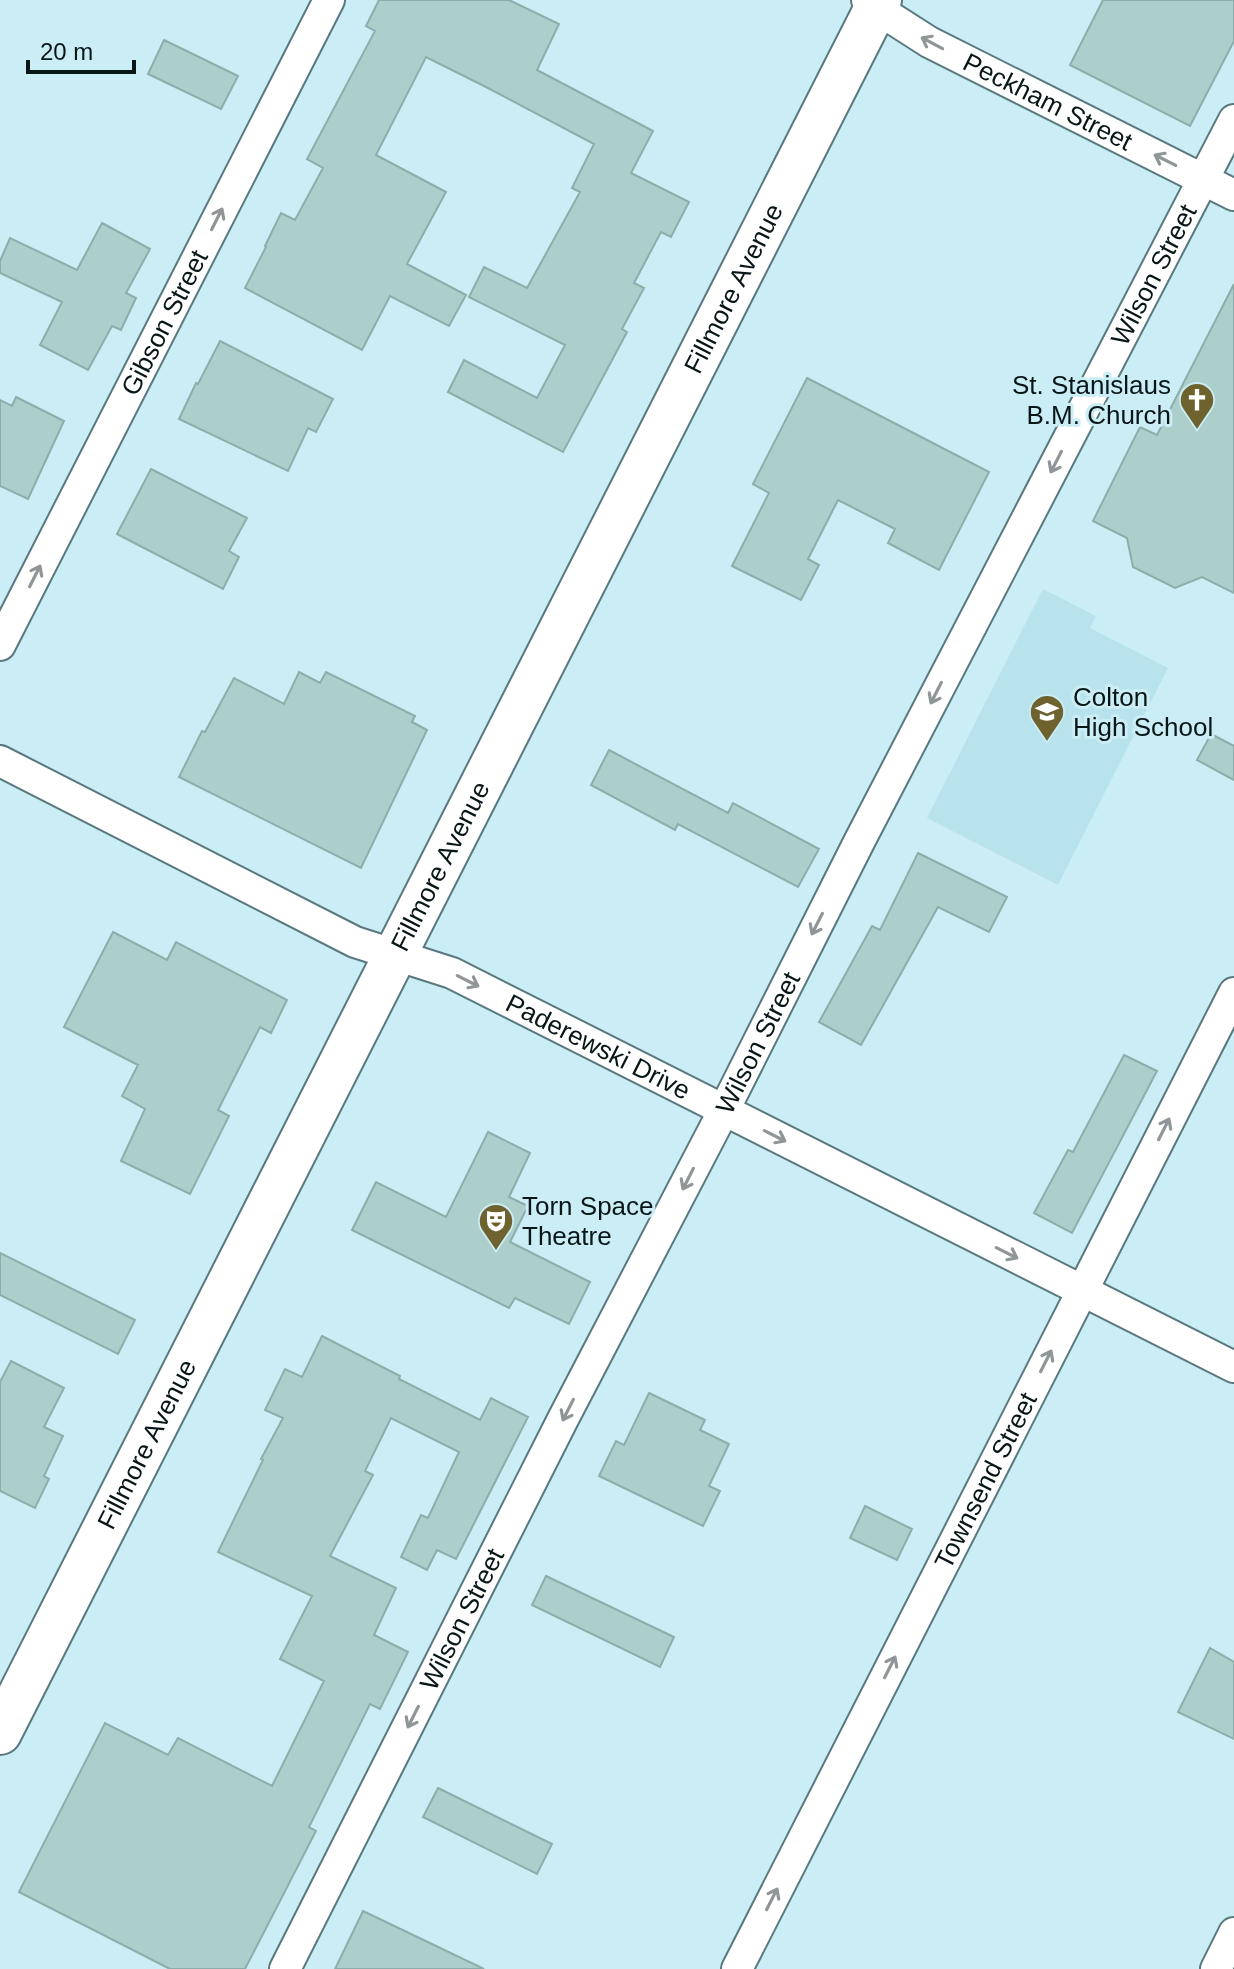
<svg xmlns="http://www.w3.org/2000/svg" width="1234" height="1969" font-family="Arial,sans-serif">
<rect width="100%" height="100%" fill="#cbedf5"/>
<path fill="#b8e3ed" d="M 1043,589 L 1096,616 L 1090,628 L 1168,668 L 1058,885 L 927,818 Z"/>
<path fill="#accfcc" stroke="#8caeab" stroke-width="2" d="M 379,0 L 509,0 L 559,24 L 537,70 L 653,131 L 631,173 L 689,202 L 671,237 L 661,232 L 634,283 L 644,288 L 622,329 L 627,332 L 563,452 L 448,392 L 464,360 L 537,398 L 565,345 L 469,297 L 484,267 L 527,288 L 580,192 L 572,188 L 594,144 L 484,86 L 426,57 L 376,155 L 446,192 L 407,264 L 466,295 L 449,326 L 390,296 L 362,350 L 245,288 L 266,247 L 265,246 L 281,213 L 295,220 L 323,168 L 307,159 L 375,31 L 366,26 Z
M 1103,0 L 1234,0 L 1234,41 L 1190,126 L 1070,65 Z
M 164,40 L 238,76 L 221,109 L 148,74 Z
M 102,223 L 150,249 L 126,293 L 136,298 L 121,330 L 112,326 L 88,370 L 40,345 L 62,302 L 0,273 L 0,261 L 10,238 L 77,270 Z
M 1234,284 L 1234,593 L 1202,577 L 1175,588 L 1133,567 L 1127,538 L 1093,521 L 1140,427 L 1157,435 Z
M 220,341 L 333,399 L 316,432 L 308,428 L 288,471 L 179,419 L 196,383 L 198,384 Z
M 807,378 L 989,472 L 939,570 L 888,543 L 895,529 L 838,500 L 808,559 L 819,565 L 801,600 L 732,566 L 769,493 L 753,484 Z
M 16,397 L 64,421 L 28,499 L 0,486 L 0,400 L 12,406 Z
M 151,469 L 247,518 L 229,551 L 239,557 L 223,589 L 117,534 Z
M 299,672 L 320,683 L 326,672 L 415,716 L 412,722 L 427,730 L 361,868 L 179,777 L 202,731 L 205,732 L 234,678 L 284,704 Z
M 1211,734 L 1234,746 L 1234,780 L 1197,760 Z
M 609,750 L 728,813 L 733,803 L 819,849 L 798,887 L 678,824 L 675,830 L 591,785 Z
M 918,853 L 1007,897 L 989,932 L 938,907 L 861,1045 L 819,1022 L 872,926 L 880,930 Z
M 113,932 L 167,960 L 176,942 L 287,1000 L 271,1033 L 260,1027 L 218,1110 L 229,1116 L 190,1194 L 121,1161 L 145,1109 L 122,1096 L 138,1065 L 64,1027 Z
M 1124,1055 L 1157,1071 L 1072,1233 L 1034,1213 L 1068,1150 L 1073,1152 Z
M 488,1132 L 530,1153 L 509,1197 L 528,1206 L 510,1242 L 590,1282 L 569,1324 L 515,1298 L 509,1308 L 352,1230 L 376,1182 L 446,1217 Z
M 0,1253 L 135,1320 L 118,1354 L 0,1295 Z
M 322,1336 L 400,1376 L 399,1379 L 480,1420 L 491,1398 L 528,1417 L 456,1559 L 437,1550 L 427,1570 L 401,1557 L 421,1515 L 428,1518 L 459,1452 L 391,1418 L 365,1471 L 373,1475 L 330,1556 L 396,1588 L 374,1635 L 408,1652 L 380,1709 L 370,1704 L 309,1827 L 316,1831 L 245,1969 L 170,1969 L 19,1892 L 105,1723 L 168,1755 L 178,1738 L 272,1786 L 324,1681 L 280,1659 L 312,1596 L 218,1552 L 263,1460 L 261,1459 L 283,1418 L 265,1410 L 285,1369 L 302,1377 Z
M 11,1361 L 64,1388 L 44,1427 L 63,1436 L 44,1476 L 49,1479 L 35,1508 L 0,1491 L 0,1382 Z
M 649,1393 L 705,1420 L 700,1430 L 729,1444 L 709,1486 L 720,1491 L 703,1526 L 599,1476 L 616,1441 L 624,1445 Z
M 865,1506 L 912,1529 L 897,1560 L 850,1538 Z
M 546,1576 L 674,1637 L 660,1667 L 532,1605 Z
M 1210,1648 L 1234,1662 L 1234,1739 L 1178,1712 Z
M 438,1788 L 552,1844 L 537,1874 L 423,1817 Z
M 363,1911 L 484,1969 L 335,1969 Z"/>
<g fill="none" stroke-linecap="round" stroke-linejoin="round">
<defs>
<g id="street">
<path id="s1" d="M 867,0 L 876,8 L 929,42 L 1234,195"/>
<path id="s2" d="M 0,645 L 329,0"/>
<path id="s3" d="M 0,761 L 355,942 L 452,973 L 1234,1367"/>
<path id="s4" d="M 285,1969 L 563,1419 L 724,1110 L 859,842 L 1234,120"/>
<path id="s5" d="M 737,1969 L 1234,993"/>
<path d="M 1216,1969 L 1234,1933"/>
</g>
<g id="secondary">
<path id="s6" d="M 0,1733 L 880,0"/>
</g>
</defs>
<use href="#street" stroke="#59787f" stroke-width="34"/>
<use href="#secondary" stroke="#59787f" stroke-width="46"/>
<use href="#street" stroke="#fff" stroke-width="30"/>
<use href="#secondary" stroke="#fff" stroke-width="42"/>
</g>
<defs><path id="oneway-shaft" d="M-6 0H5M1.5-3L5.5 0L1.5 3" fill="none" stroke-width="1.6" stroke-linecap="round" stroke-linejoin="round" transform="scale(2)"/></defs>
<g stroke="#909697">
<use href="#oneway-shaft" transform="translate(932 43) rotate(-152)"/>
<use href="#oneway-shaft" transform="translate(1165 160) rotate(-153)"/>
<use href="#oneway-shaft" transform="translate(217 219) rotate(-63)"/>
<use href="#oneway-shaft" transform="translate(1056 462) rotate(117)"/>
<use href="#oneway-shaft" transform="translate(35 576) rotate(-63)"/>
<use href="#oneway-shaft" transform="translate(936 693) rotate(117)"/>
<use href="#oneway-shaft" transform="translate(817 924) rotate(117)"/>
<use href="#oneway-shaft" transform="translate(468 981) rotate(27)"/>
<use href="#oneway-shaft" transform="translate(1164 1129) rotate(-63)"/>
<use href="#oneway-shaft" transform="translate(775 1136) rotate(27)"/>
<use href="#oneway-shaft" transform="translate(688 1179) rotate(117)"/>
<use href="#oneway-shaft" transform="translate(1007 1253) rotate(27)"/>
<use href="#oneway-shaft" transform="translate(1046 1361) rotate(-63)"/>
<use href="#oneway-shaft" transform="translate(568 1410) rotate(117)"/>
<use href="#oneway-shaft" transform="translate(890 1667) rotate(-63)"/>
<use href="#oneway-shaft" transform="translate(413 1717) rotate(117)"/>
<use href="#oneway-shaft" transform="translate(772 1899) rotate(-63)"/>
</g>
<defs>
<symbol id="church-pin" viewBox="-11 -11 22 30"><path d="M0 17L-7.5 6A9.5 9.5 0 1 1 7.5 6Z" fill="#6e622f" stroke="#cbedf5"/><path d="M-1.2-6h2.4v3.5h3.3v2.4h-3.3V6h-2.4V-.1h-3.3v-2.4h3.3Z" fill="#fff"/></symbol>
<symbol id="school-pin" viewBox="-11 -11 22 30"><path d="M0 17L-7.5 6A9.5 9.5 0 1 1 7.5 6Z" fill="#6e622f" stroke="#cbedf5"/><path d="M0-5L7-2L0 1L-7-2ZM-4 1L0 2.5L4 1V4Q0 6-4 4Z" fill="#fff"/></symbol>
<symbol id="theatre-pin" viewBox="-11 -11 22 30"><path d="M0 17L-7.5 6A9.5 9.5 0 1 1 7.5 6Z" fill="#6e622f" stroke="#cbedf5"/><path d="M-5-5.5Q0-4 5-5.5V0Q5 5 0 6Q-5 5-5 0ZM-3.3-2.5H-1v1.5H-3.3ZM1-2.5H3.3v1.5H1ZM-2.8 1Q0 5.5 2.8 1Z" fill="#fff"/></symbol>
</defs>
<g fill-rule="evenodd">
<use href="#church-pin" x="1177" y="380" width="40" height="54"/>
<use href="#school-pin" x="1027" y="692" width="40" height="54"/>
<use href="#theatre-pin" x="476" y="1201" width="40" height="54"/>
</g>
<g text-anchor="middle" stroke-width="6" stroke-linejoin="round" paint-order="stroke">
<g font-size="26" fill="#091618" stroke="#cbedf5">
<text dy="9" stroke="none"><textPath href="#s1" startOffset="208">Peckham Street</textPath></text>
<text dy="9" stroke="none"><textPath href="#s4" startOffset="1904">Wilson Street</textPath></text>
<text dy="9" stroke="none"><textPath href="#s6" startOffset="1620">Fillmore Avenue</textPath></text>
<text dy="9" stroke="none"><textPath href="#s2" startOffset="362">Gibson Street</textPath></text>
<text dy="9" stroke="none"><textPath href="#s6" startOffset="972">Fillmore Avenue</textPath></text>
<text dy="9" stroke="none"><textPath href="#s4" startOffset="1040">Wilson Street</textPath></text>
<text dy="9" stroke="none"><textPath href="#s3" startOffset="664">Paderewski Drive</textPath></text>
<text dy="9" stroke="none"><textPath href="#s6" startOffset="324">Fillmore Avenue</textPath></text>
<text dy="9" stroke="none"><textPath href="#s5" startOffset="548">Townsend Street</textPath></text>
<text dy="9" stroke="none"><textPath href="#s4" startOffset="392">Wilson Street</textPath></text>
</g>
<g font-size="26" fill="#091618" stroke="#cbedf5" text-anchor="start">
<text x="1171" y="394" text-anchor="end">St. Stanislaus<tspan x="1171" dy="30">B.M. Church</tspan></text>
<text x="1073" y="706">Colton<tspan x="1073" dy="30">High School</tspan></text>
<text x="522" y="1215">Torn Space<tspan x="522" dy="30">Theatre</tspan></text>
</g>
</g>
<path d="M28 60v12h106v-12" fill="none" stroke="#091618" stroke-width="4"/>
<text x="40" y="60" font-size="24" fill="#091618" stroke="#cbedf5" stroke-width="6" paint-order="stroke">20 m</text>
</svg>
